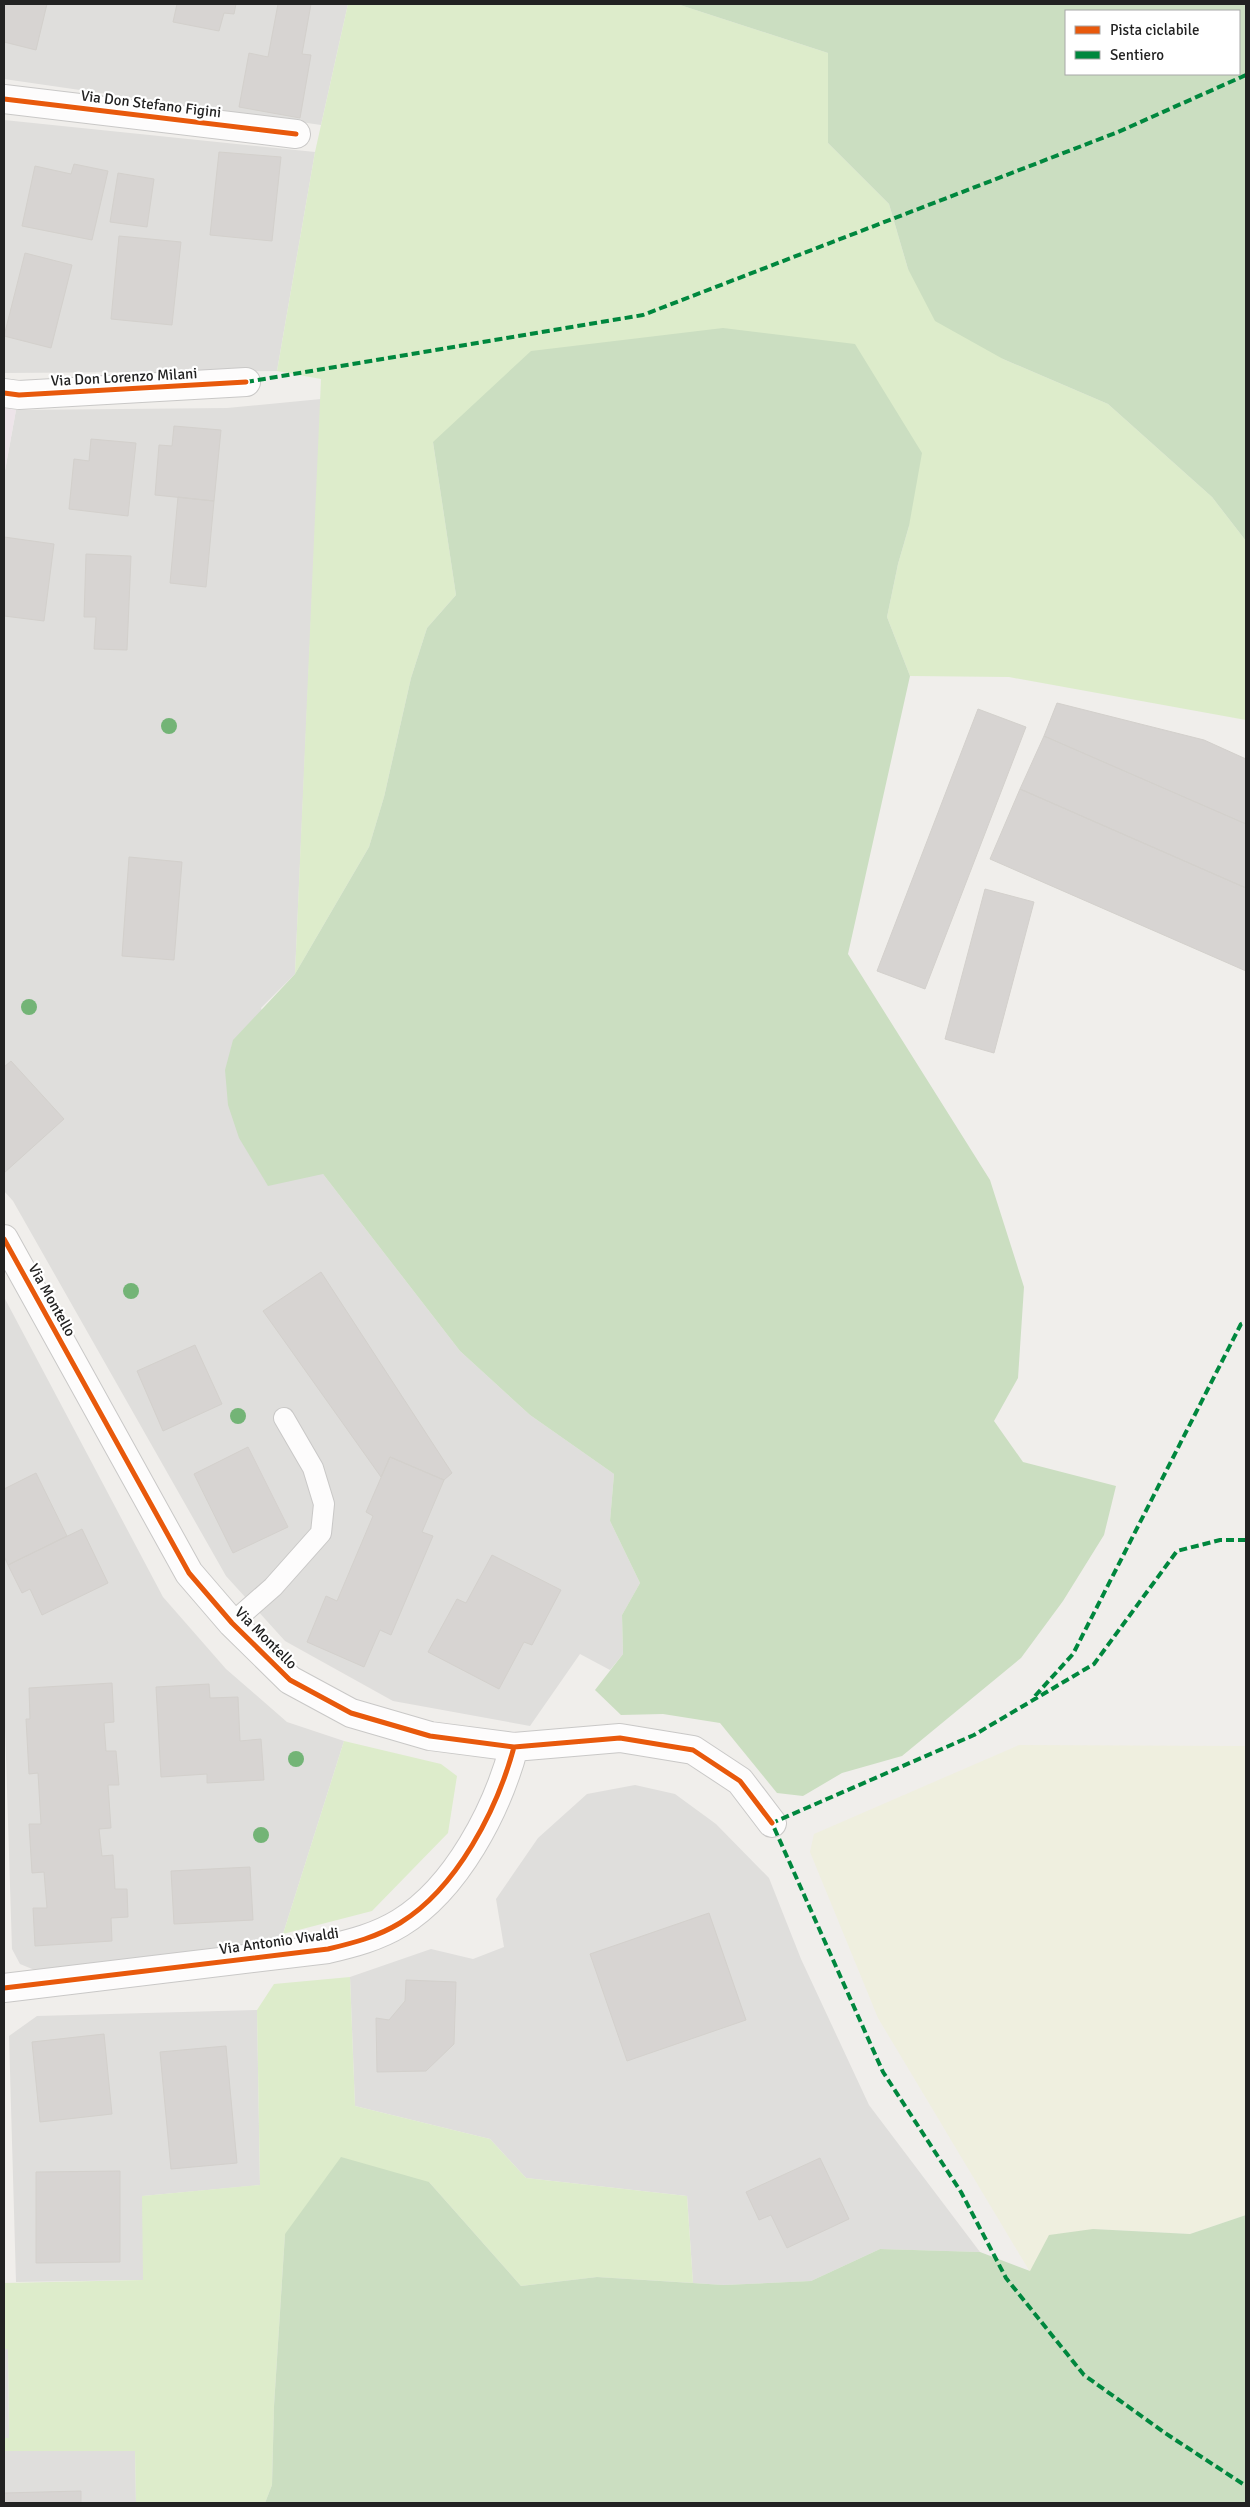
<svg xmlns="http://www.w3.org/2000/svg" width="1250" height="2507" font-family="Signika,sans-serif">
<rect width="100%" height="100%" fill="#f0eeeb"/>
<path fill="#dfdedc" d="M 4,4 L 348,4 L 321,125 L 4,79 Z
M 4,120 L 315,152 L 277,371 L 4,373 Z
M 321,399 L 295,974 L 261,1008 L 323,1174 L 460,1351 L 530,1415 L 614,1474 L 610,1521 L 640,1583 L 622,1615 L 623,1654 L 610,1670 L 580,1654 L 530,1726 L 393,1701 L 285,1641 L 226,1576 L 13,1201 L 4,1191 L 4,476 L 16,410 L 227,408 Z
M 4,1297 L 163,1597 L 226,1669 L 287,1722 L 344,1741 L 283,1934 L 273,1944 L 37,1971 L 20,1964 L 12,1949 L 4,1695 Z
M 635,1785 L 675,1794 L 716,1824 L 769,1878 L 801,1959 L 869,2105 L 980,2252 L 880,2249 L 811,2281 L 724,2285 L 693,2283 L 687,2196 L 526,2178 L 490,2139 L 355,2106 L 350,1977 L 431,1949 L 473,1959 L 504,1947 L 496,1899 L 538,1838 L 587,1794 Z
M 257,2010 L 260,2185 L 143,2196 L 143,2280 L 16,2282 L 9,2036 L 37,2016 Z
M 4,2451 L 135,2451 L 136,2503 L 4,2503 Z"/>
<path fill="#ede4e9" d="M 4,408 L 16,410 L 4,476 Z"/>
<path fill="#efefdf" d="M 1019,1745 L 1246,1746 L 1246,2215 L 1190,2234 L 1093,2229 L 1030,2272 L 878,2018 L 810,1852 L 814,1834 Z"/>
<path fill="#ddeccb" d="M 348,4 L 677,4 L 828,53 L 828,143 L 889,204 L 908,269 L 1003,359 L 1108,404 L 1212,497 L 1246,541 L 1246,720 L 1009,677 L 910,676 L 887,617 L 898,564 L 909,526 L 433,442 L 456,595 L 427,628 L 411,678 L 384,797 L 369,847 L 295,974 L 321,379 L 277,371 L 315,152 Z
M 344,1741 L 441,1764 L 457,1776 L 448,1833 L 372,1911 L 283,1934 Z
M 350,1977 L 355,2106 L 490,2139 L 526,2178 L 687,2196 L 693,2283 L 597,2277 L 521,2286 L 429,2182 L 285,2234 L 274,2406 L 272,2485 L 265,2503 L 136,2503 L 135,2451 L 4,2451 L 4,2438 L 9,2437 L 8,2349 L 4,2349 L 4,2283 L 143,2280 L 142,2196 L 260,2185 L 257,2010 L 274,1984 Z"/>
<path fill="#cbdec1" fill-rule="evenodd" d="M 677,4 L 1246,4 L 1246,541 L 1212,497 L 1108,404 L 1003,359 L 935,321 L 908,269 L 889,204 L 828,143 L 828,53 ZM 1066,11 L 1239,11 L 1239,74 L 1066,74 Z
M 723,328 L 855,344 L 922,453 L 909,526 L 898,564 L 887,617 L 910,676 L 848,954 L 990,1180 L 1024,1287 L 1018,1378 L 994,1421 L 1023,1462 L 1116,1486 L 1104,1535 L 1063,1601 L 1021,1658 L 902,1756 L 842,1773 L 803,1796 L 777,1793 L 720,1723 L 663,1714 L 621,1715 L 595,1690 L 623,1654 L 622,1615 L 640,1583 L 610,1521 L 614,1474 L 530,1415 L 460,1351 L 323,1174 L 268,1186 L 239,1138 L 228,1105 L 225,1070 L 233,1040 L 295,974 L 369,847 L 384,797 L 411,678 L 427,628 L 456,595 L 433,442 L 531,351 Z
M 341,2157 L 429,2182 L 521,2286 L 597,2277 L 724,2285 L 811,2281 L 880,2249 L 980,2252 L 1030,2271 L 1049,2235 L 1093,2229 L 1190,2234 L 1246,2215 L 1246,2503 L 265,2503 L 272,2485 L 274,2406 L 285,2234 Z"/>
<path fill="#e0dfde" d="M 4,2349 L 8,2349 L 9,2438 L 4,2438 Z"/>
<path fill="#d7d4d2" stroke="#d3d0cc" d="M 4,4 L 47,4 L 36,50 L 4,42 Z
M 177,4 L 236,4 L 234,14 L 224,13 L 219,31 L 173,22 Z
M 278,4 L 311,4 L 302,54 L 311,55 L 300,118 L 239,107 L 249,53 L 268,57 Z
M 219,152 L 281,157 L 272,241 L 210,235 Z
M 74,164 L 108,171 L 92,240 L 22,226 L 35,166 L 71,174 Z
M 118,173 L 154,179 L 147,227 L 110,222 Z
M 119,236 L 181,242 L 172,325 L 111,319 Z
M 25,253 L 72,265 L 51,348 L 4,336 Z
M 174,426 L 221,430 L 214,501 L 155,495 L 159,445 L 172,446 Z
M 91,439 L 136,443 L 128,516 L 69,509 L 74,459 L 89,461 Z
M 178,497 L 214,501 L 206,587 L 170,583 Z
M 4,537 L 54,544 L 44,621 L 4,616 Z
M 86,554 L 131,556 L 127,650 L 94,649 L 96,617 L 84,617 Z
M 1057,703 L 1204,740 L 1246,759 L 1246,824 L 1044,736 Z
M 978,709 L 1026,727 L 925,989 L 877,971 Z
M 1044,736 L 1246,824 L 1246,888 L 1020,789 Z
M 1020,789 L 1246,888 L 1246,971 L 990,859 Z
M 129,857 L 182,862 L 174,960 L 122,956 Z
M 985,889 L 1034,902 L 994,1053 L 945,1039 Z
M 11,1061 L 64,1119 L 4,1173 L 4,1067 Z
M 321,1272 L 452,1473 L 444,1480 L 390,1457 L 381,1477 L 263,1311 Z
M 195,1345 L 222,1404 L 163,1431 L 137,1371 Z
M 248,1447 L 288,1527 L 233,1553 L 194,1474 Z
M 390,1457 L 444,1480 L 422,1532 L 433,1536 L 391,1635 L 380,1630 L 364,1667 L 307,1642 L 326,1596 L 337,1601 L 373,1516 L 366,1512 Z
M 36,1473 L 67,1536 L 8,1565 L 4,1556 L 4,1489 Z
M 82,1529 L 108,1583 L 42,1615 L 30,1589 L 22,1593 L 8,1565 Z
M 492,1555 L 561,1590 L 532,1645 L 524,1642 L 499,1689 L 428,1652 L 457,1599 L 466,1603 Z
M 112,1683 L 114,1722 L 104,1723 L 106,1751 L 116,1751 L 119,1785 L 108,1785 L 111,1828 L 99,1829 L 102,1856 L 113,1855 L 115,1889 L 127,1889 L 128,1917 L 111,1918 L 112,1941 L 35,1946 L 33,1908 L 47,1908 L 44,1872 L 32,1873 L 29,1824 L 41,1824 L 38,1773 L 29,1774 L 26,1719 L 30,1719 L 29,1688 Z
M 209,1684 L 210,1698 L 238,1697 L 240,1741 L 261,1739 L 264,1780 L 207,1783 L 207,1774 L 161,1777 L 156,1687 Z
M 250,1867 L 253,1920 L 174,1924 L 171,1871 Z
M 709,1913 L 746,2020 L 627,2061 L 590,1954 Z
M 406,1980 L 456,1982 L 454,2044 L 426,2071 L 377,2072 L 376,2018 L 389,2020 L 405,2001 Z
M 104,2034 L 112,2114 L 40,2122 L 32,2042 Z
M 226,2046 L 237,2163 L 171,2169 L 160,2052 Z
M 820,2158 L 849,2219 L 787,2248 L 771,2215 L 759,2220 L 746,2192 Z
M 120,2171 L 120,2262 L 36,2263 L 36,2172 Z
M 81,2491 L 81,2503 L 4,2503 L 4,2493 Z"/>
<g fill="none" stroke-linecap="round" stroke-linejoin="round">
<defs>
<path id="service" d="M 232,1623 L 273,1587 L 321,1533 L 324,1504 L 313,1468 L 284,1418"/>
<path id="minor" d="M 4,99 L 296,134
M 4,393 L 19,395 L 246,382
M 4,1239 L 189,1573 L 232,1623 L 290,1680 L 351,1713 L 430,1736 L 514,1747 L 620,1738 L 693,1750 L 740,1781 L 772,1823
M 4,1988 L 328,1949 C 353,1943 377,1937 400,1923 C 457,1888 497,1810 514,1747"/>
</defs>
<use href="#service" stroke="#c9c8c7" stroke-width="22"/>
<use href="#minor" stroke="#c9c8c7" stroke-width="30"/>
<use href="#service" stroke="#fdfcfc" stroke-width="20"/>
<use href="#minor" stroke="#fdfcfc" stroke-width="28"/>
<path stroke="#00873e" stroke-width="4" stroke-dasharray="8 4" stroke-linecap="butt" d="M 246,382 L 643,315 L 1118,132 L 1246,75
M 1246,1540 L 1220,1540 L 1177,1551 L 1094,1664 L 974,1735 L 772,1823 L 883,2072 L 961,2192 L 1006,2278 L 1084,2375 L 1165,2433 L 1246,2486
M 1035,1696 L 1073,1654 L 1241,1324 L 1246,1322"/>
<defs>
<path id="cycleway" d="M 4,99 L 296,134
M 4,393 L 19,395 L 246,382
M 4,1239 L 189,1573 L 232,1623 L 290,1680 L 351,1713 L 430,1736 L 514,1747 L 620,1738 L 693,1750 L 740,1781 L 772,1823
M 4,1988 L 328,1949 C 353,1943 377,1937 400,1923 C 457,1888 497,1810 514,1747"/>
</defs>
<use href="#cycleway" stroke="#fff" stroke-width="8"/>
<use href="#cycleway" stroke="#e8590c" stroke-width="5"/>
</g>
<g fill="#73b476">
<circle cx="169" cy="726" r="8"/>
<circle cx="29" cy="1007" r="8"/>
<circle cx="131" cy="1291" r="8"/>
<circle cx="238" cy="1416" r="8"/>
<circle cx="296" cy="1759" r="8"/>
<circle cx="261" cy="1835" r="8"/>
</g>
<g text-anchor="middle" stroke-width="4.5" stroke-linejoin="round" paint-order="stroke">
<g font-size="15" fill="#222" stroke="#fff">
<text transform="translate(151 104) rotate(7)" y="5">Via Don Stefano Figini</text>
<text transform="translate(124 377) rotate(-3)" y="5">Via Don Lorenzo Milani</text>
<text transform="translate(52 1300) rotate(61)" y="5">Via Montello</text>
<text transform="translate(266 1638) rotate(45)" y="5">Via Montello</text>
<text transform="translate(279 1941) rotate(-8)" y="5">Via Antonio Vivaldi</text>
</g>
</g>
<rect width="1250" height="2507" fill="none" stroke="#222222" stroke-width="10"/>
<rect x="1065" y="10" width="175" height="65" fill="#ffffff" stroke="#a7a7a7"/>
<rect x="1075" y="26" width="25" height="8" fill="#e8590c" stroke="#a7a7a7"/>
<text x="1110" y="35" font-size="15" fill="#222222">Pista ciclabile</text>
<rect x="1075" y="51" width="25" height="8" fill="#00873e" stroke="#a7a7a7"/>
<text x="1110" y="60" font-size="15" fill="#222222">Sentiero</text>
</svg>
